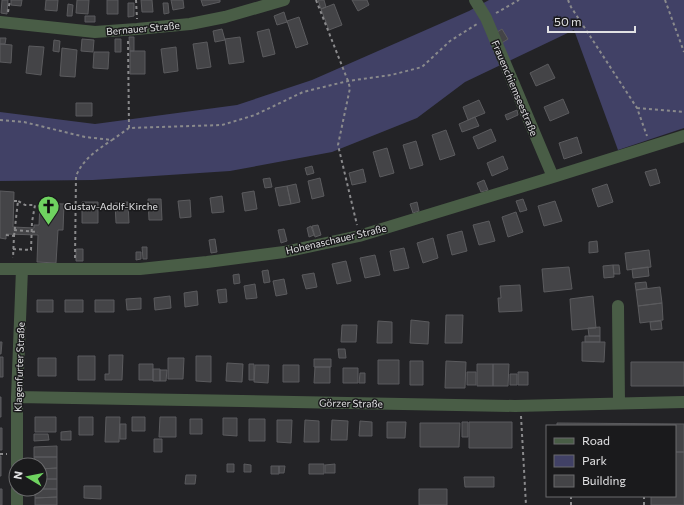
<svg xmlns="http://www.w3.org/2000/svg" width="684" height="505" font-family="Commissioner,sans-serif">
<rect width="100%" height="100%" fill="#232326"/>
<path fill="#414166" d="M 489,0 L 684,0 L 684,128 L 618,150 L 574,30 L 465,82 L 417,118 L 332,152 L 230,171 L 93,180 L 0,181 L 0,112 L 95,124 L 237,105 L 312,80 L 469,11 Z"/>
<path fill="#444447" stroke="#5b5b5e" d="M 2,0 L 8,0 L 7,14 L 1,13 Z
M 11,0 L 22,0 L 21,6 L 11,5 Z
M 46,0 L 58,0 L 57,11 L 45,10 Z
M 77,0 L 89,0 L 88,14 L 76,13 Z
M 107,0 L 118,0 L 118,14 L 107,14 Z
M 141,0 L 152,0 L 153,12 L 142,12 Z
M 171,0 L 183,0 L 184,8 L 173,10 Z
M 201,0 L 220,0 L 220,2 L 203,6 Z
M 318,0 L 324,0 L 326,7 L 321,9 Z
M 352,0 L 367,0 L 369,5 L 358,11 Z
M 128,3 L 134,3 L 134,16 L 128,17 Z
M 163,3 L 168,3 L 169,13 L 164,14 Z
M 68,4 L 73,5 L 72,16 L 67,16 Z
M 334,4 L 342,25 L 329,30 L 321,9 Z
M 284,12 L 287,22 L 277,25 L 274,16 Z
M 85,16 L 95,16 L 95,22 L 85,22 Z
M 299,17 L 308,44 L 296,48 L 287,21 Z
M 222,29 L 225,40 L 215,42 L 213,31 Z
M 269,29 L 275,54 L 263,57 L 257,32 Z
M 502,29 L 508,39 L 500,44 L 494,34 Z
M 129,37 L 134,37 L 134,51 L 130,51 Z
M 240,37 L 244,62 L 229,64 L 225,39 Z
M 0,38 L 6,38 L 5,44 L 0,44 Z
M 82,39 L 94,40 L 93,52 L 81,51 Z
M 115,39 L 121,39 L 121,52 L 115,52 Z
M 54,40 L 60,41 L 59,52 L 53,51 Z
M 207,42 L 211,67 L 197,69 L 193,44 Z
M 0,44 L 12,45 L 11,63 L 0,62 Z
M 29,46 L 44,47 L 41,75 L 26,73 Z
M 176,47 L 178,71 L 164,73 L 161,49 Z
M 62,48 L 77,50 L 75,77 L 60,76 Z
M 130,51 L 145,51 L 145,74 L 130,74 Z
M 94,52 L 109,52 L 108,69 L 93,68 Z
M 548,64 L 555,78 L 536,86 L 530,73 Z
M 563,99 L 569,113 L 550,121 L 544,107 Z
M 479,100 L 485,113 L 468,120 L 463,107 Z
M 76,103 L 92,103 L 92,116 L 76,116 Z
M 517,110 L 518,115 L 507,120 L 505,115 Z
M 475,117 L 479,126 L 462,132 L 459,124 Z
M 491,129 L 496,141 L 478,149 L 473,137 Z
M 446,130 L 455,155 L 440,160 L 432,135 Z
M 577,137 L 582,153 L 564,159 L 559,143 Z
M 416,141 L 423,165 L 410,169 L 403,145 Z
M 387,148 L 394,173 L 380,177 L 373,152 Z
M 503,156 L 508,169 L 492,176 L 487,163 Z
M 312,166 L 314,173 L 307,175 L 305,168 Z
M 363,169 L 366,182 L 352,185 L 349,173 Z
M 656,169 L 660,183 L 650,186 L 645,172 Z
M 270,178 L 272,187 L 265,188 L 263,179 Z
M 320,178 L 324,196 L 312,199 L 308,181 Z
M 484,180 L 488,190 L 481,192 L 477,183 Z
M 296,184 L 300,202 L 291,204 L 287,186 Z
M 607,184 L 613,202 L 598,207 L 592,189 Z
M 287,186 L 291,204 L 279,206 L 275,188 Z
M 0,191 L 14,192 L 13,227 L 34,228 L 34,225 L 39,225 L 40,203 L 64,204 L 63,230 L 58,230 L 56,263 L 37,262 L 38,235 L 6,234 L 6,239 L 0,238 Z
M 254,191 L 257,209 L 245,211 L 242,193 Z
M 222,196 L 224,212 L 212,213 L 210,198 Z
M 148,199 L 161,199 L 162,220 L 149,220 Z
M 523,199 L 527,210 L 520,212 L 516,201 Z
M 190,200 L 191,217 L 180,218 L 178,201 Z
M 555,201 L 562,221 L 544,226 L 538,206 Z
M 82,202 L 98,202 L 98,223 L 82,223 Z
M 128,202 L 129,223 L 116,223 L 115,203 Z
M 417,202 L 419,211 L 413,213 L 410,204 Z
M 516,212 L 523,232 L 508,237 L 502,217 Z
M 489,221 L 495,241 L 479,245 L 473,225 Z
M 318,225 L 321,235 L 315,237 L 312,226 Z
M 311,226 L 314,235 L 309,237 L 307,228 Z
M 284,229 L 287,241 L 281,243 L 278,230 Z
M 462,231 L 467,251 L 452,255 L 447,235 Z
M 433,238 L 438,258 L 423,263 L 417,243 Z
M 215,239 L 217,252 L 211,253 L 209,240 Z
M 597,241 L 598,252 L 589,253 L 589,242 Z
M 142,247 L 147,247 L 147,259 L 143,259 Z
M 404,248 L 409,268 L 394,271 L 390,251 Z
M 76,249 L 83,249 L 83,261 L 76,261 Z
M 649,250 L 651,267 L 627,270 L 625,253 Z
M 136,252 L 141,252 L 141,259 L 136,260 Z
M 375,255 L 380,275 L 365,278 L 360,258 Z
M 346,261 L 351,281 L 337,284 L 332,264 Z
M 613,265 L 619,265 L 620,274 L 614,274 Z
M 613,265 L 614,277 L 604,278 L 603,266 Z
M 569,267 L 572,289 L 544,292 L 542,269 Z
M 648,267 L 649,276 L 633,278 L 632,269 Z
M 268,270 L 270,282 L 264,283 L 262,271 Z
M 314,273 L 317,287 L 306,289 L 302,275 Z
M 239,274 L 240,283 L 234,284 L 233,275 Z
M 284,279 L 287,294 L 276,296 L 273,281 Z
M 646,282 L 647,288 L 636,290 L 635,283 Z
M 255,284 L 257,298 L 246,299 L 244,286 Z
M 520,285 L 522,311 L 499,312 L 498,298 L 501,298 L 500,286 Z
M 660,287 L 662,303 L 638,306 L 636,290 Z
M 226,289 L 227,302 L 219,303 L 217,290 Z
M 197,291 L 198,305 L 185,307 L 184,293 Z
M 170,296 L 171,308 L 155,310 L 154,298 Z
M 593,296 L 596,328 L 572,330 L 570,299 Z
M 141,298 L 141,309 L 127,310 L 126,299 Z
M 37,300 L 53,300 L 53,312 L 37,312 Z
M 65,300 L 83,300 L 83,312 L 65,312 Z
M 95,300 L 114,300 L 114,312 L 95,312 Z
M 662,303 L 663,320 L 640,323 L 638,306 Z
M 446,315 L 463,315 L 462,343 L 445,343 Z
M 411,320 L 429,322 L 428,344 L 410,343 Z
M 378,321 L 392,322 L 392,343 L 377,343 Z
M 661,321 L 662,329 L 651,330 L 650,322 Z
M 342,325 L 357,325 L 356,342 L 341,342 Z
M 600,327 L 600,336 L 589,336 L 588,328 Z
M 585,336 L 600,336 L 600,342 L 585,342 Z
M 0,342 L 2,342 L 1,354 L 0,354 Z
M 582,342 L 605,342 L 604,362 L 582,361 Z
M 338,349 L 345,349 L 346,358 L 339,358 Z
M 109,355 L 123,355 L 122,380 L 105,380 L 105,374 L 109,374 Z
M 78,356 L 95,356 L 95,380 L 78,380 Z
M 196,356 L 211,356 L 211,382 L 196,381 Z
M 0,357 L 3,357 L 3,377 L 0,377 Z
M 38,358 L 56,358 L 56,376 L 38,376 Z
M 168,358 L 184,358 L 183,379 L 168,379 Z
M 314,359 L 331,359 L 331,367 L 314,367 Z
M 378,360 L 399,360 L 399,384 L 378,384 Z
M 410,361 L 423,361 L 423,385 L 410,385 Z
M 446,361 L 466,362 L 465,388 L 445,388 Z
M 631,362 L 684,362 L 684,386 L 631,386 Z
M 227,363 L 243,364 L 242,382 L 226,381 Z
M 139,364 L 153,364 L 153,380 L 139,380 Z
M 249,364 L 254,364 L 254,380 L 249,380 Z
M 477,364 L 493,364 L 493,386 L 477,386 Z
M 493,364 L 509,364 L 508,386 L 493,386 Z
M 255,365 L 269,365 L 268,383 L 254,382 Z
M 283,365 L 299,365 L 299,382 L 283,382 Z
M 315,367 L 330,367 L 330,383 L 314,383 Z
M 343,368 L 358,368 L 358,383 L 343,383 Z
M 153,369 L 160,369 L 160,381 L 153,381 Z
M 160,370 L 167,370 L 166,381 L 160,381 Z
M 467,372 L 476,372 L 476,385 L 467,385 Z
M 518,372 L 528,372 L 528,385 L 518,385 Z
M 360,373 L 365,373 L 365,383 L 359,383 Z
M 510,374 L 517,374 L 517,385 L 510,385 Z
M 0,397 L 1,397 L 1,417 L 0,417 Z
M 35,417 L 56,417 L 56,432 L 35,432 Z
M 79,417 L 93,417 L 93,435 L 79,435 Z
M 106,417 L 120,417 L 119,442 L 105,442 Z
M 132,417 L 145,417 L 145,431 L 132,431 Z
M 160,417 L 176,417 L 176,437 L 159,437 Z
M 223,418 L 237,418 L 237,436 L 223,435 Z
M 190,419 L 202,419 L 202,434 L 190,434 Z
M 249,419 L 265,419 L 265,441 L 249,441 Z
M 277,420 L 292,420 L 291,443 L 277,442 Z
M 305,420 L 319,421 L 319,442 L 304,442 Z
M 332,420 L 348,421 L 347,440 L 331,440 Z
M 360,421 L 372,422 L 372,436 L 359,436 Z
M 387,422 L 406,422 L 405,438 L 387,438 Z
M 462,422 L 468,422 L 468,437 L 462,437 Z
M 469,422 L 512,422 L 512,448 L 469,448 Z
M 420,423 L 460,423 L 459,447 L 420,447 Z
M 557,423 L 684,424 L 684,452 L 675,452 L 675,426 L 557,426 Z
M 120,424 L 126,424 L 126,439 L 120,439 Z
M 0,428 L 2,428 L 2,450 L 0,450 Z
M 71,431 L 71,440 L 61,440 L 61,432 Z
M 34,434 L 48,434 L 49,440 L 34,441 Z
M 154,439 L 162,439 L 162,452 L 154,452 Z
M 57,446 L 57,457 L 34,457 L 34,447 Z
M 675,452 L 684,452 L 684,505 L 651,505 L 651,496 L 675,496 Z
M 0,456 L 1,456 L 1,476 L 0,476 Z
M 34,457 L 57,457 L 57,468 L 40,469 L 40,465 L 35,465 Z
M 227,464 L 234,464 L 234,472 L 227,472 Z
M 244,464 L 251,465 L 251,472 L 244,472 Z
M 309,464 L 324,464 L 324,474 L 309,474 Z
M 335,464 L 335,473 L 325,473 L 325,465 Z
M 271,466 L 279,466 L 279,474 L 271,474 Z
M 279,466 L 285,466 L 284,473 L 279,473 Z
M 57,468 L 57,479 L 40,479 L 40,469 Z
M 186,475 L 196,475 L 195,484 L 185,484 Z
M 464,477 L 494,477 L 494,487 L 465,487 Z
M 40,479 L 57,479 L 57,489 L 40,489 Z
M 84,486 L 101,486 L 101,499 L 84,498 Z
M 0,489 L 2,489 L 2,505 L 0,505 Z
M 35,489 L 57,489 L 57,497 L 35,498 Z
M 419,489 L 447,489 L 447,505 L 419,505 Z
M 57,497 L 57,505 L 35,505 L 35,498 Z"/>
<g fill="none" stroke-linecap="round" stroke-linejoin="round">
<path stroke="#8a8a8c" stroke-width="2" stroke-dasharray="3 3" stroke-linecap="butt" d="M 136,0 L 137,19
M 316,0 L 348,81 L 350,88 L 338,145 L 357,225
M 568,0 L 571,7 L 637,108 L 647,136
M 665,0 L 684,52
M 8,12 L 10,0
M 496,13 L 519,0
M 128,41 L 129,128
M 637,108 L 684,112
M 0,120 L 24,122 L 85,137 L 112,140 L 129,128 L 222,125 L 255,115 L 303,92 L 348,81 L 391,75 L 422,67 L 450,41 L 477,24
M 14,201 L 18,201 L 14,236
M 14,230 L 38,232
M 6,235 L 14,236 L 13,258
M 13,249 L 31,250 L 32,222 L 35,205 L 25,205 L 18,201
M 75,258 L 76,176 C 83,159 97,150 112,140
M 521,416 L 526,505
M 0,454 L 7,454
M 571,505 L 571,496
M 644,505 L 644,496"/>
<path stroke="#495d46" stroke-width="12" d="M 475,0 L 486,18 L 553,177
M 0,22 L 95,32 L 137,29 L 190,24 L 225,17 L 284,0
M 0,269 L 140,269 L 207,262 L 284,252 L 359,236 L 553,177 L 684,136
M 618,306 L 619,403
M 17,397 L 515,406 L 684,402
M 17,465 L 17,397 L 22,269
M 17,505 L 17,489"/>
</g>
<defs>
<symbol id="church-pin" viewBox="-11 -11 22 30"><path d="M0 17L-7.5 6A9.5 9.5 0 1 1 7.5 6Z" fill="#6fd360" stroke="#1a1a1c"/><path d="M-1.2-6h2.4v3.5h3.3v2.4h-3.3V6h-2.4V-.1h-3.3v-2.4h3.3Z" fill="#111"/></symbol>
</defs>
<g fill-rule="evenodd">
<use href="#church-pin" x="36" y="194" width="25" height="34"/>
</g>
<g text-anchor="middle" stroke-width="3" stroke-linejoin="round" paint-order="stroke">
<g font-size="10" fill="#e1e1e3" stroke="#1a1a1c">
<text transform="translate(143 28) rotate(-5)" y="4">Bernauer Straße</text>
<text transform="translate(515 88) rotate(67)" y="4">Frauenchiemseestraße</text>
<text transform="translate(336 239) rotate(-13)" y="4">Hohenaschauer Straße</text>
<text transform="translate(19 367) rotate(-88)" y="4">Klagenfurter Straße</text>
<text transform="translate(351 403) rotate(1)" y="4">Görzer Straße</text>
</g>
<g font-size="10" fill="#e1e1e3" stroke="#1a1a1c" text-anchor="start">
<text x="64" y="210">Gustav-Adolf-Kirche</text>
</g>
</g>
<rect x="546" y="425" width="130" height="72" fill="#1a1a1c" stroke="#6a6a6c"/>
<rect x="554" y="438" width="20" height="6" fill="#495d46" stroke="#6a6a6c"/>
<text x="582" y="445" font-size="12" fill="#e1e1e3">Road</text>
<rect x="554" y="455" width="20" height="12" fill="#414166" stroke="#6a6a6c"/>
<text x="582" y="465" font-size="12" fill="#e1e1e3">Park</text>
<rect x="554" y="475" width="20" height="12" fill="#444447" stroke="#6a6a6c"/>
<text x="582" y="485" font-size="12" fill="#e1e1e3">Building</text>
<g transform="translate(28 477) rotate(280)"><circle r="19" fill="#1a1a1c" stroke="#6a6a6c"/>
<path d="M0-3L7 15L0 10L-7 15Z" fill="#6fd360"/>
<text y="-6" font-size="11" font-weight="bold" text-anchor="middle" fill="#e1e1e3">N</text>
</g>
<path d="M548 26v6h87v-6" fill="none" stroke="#e1e1e3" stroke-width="2"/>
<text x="554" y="26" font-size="12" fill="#e1e1e3" stroke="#1a1a1c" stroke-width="3" paint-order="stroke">50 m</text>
</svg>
